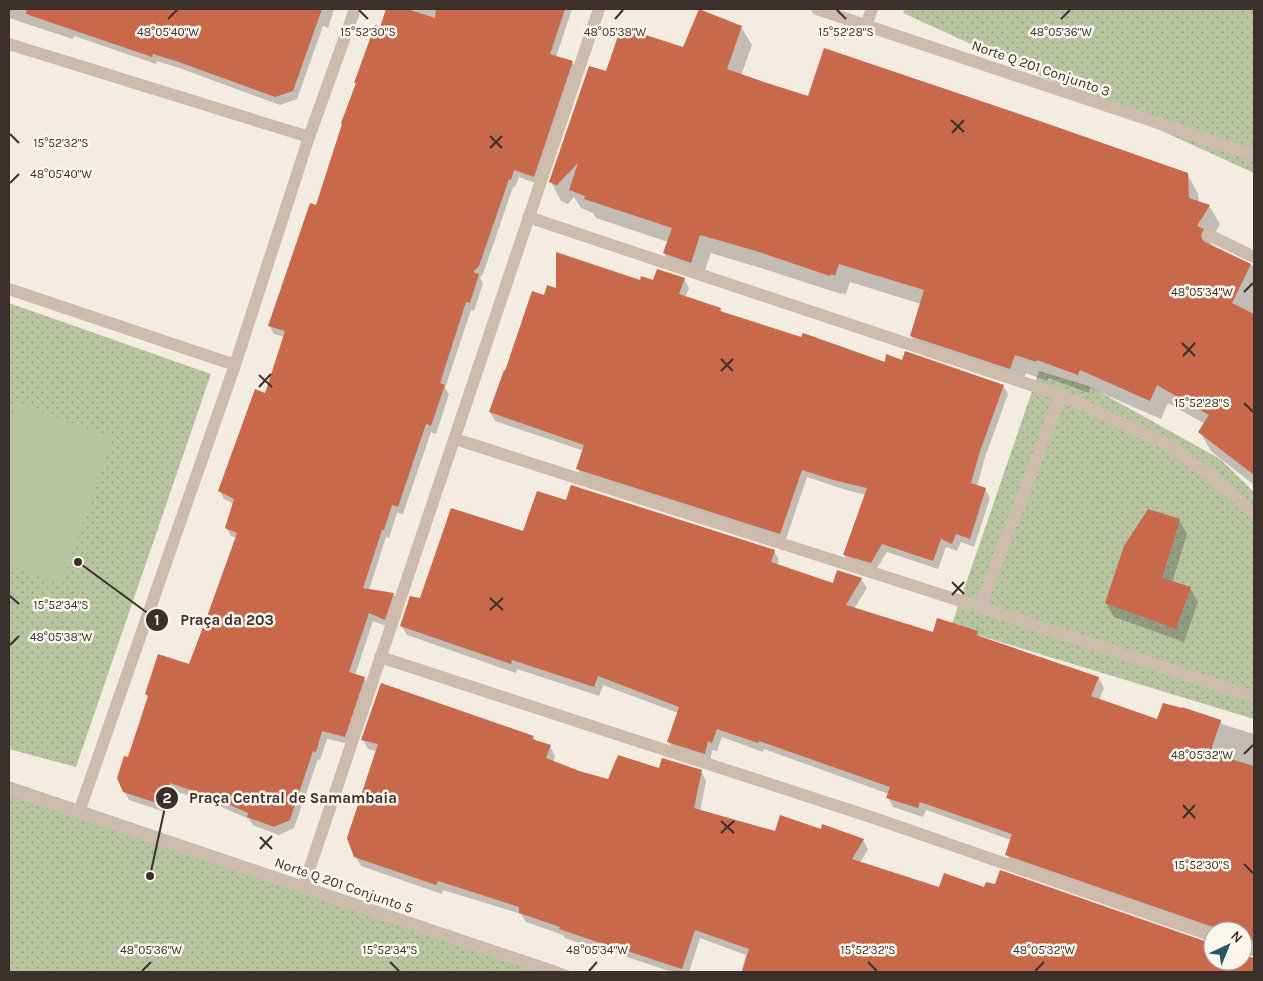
<svg xmlns="http://www.w3.org/2000/svg" width="1263" height="981" font-family="Karla,sans-serif">
<defs>
<pattern id="grass-dots" width="8" height="8" patternUnits="userSpaceOnUse" patternTransform="scale(1.25)"><rect width="8" height="8" fill="#b8c4a0"/><path d="M2 2h.1M6 6h.1" fill="none" stroke="#97a083" stroke-width="1.8" stroke-linecap="round"/></pattern>
</defs>
<rect width="100%" height="100%" fill="#f4ebe1"/>
<path fill="url(#grass-dots)" d="M 905,9 L 1254,9 L 1254,173 L 903,13 Z
M 9,303 L 211,374 L 76,767 L 9,749 Z
M 1039,371 L 1089,386 L 1220,459 L 1254,492 L 1254,719 L 951,627 Z
M 9,781 L 573,972 L 9,972 Z"/>
<path fill="#b8c4a0" d="M 16,403 L 112,437 L 62,583 L 9,565 L 9,424 Z"/>
<path fill="#0003" d="M 9,9 L 334,9 L 328,28 L 323,26 L 297,99 L 280,105 L 182,69 L 157,61 L 156,64 L 74,36 L 73,39 L 9,18 Z
M 400,9 L 572,9 L 556,57 L 572,62 L 577,70 L 538,184 L 519,177 L 515,187 L 513,187 L 483,274 L 480,278 L 483,283 L 474,311 L 471,310 L 445,388 L 449,394 L 436,434 L 431,432 L 403,514 L 397,513 L 389,538 L 386,537 L 369,590 L 393,594 L 398,602 L 389,627 L 373,621 L 355,675 L 364,678 L 369,687 L 350,744 L 327,739 L 320,760 L 318,759 L 294,828 L 279,835 L 253,825 L 249,819 L 219,806 L 175,791 L 165,812 L 129,800 L 124,791 L 149,698 L 146,694 L 189,665 L 236,538 L 231,536 L 226,528 L 234,504 L 224,499 L 220,491 L 266,394 L 285,337 L 274,334 L 269,325 L 317,206 L 357,85 L 355,83 L 381,29 L 398,16 Z
M 741,27 L 752,45 L 741,76 L 808,98 L 1187,174 L 1198,193 L 1199,203 L 1209,206 L 1220,224 L 1210,242 L 1213,247 L 1250,265 L 1254,266 L 1254,485 L 1211,451 L 1200,432 L 1205,424 L 1168,403 L 1161,419 L 1090,388 L 1089,393 L 1048,378 L 1047,381 L 1026,373 L 1020,387 L 922,355 L 911,336 L 921,304 L 850,282 L 846,294 L 842,293 L 841,294 L 767,270 L 711,253 L 701,281 L 675,272 L 664,253 L 668,242 L 596,218 L 593,213 L 581,208 L 574,197 L 568,204 L 561,201 L 551,182 L 607,72 L 684,49 Z
M 684,279 L 689,288 L 685,297 L 720,309 L 723,313 L 885,363 L 903,361 L 1003,386 L 1008,394 L 984,460 L 977,487 L 985,489 L 990,498 L 974,547 L 961,542 L 957,551 L 946,547 L 938,569 L 887,552 L 875,571 L 849,563 L 844,554 L 866,495 L 843,489 L 807,477 L 785,542 L 583,478 L 578,469 L 584,451 L 495,421 L 490,412 L 506,372 L 545,296 L 558,290 L 641,282 L 654,282 Z
M 567,502 L 774,551 L 779,560 L 777,565 L 833,584 L 861,579 L 867,588 L 854,609 L 933,634 L 977,632 L 980,637 L 1099,678 L 1104,688 L 1099,700 L 1158,720 L 1221,721 L 1222,724 L 1254,734 L 1254,949 L 1243,949 L 1243,931 L 1213,931 L 1012,864 L 1007,855 L 1011,840 L 926,810 L 923,817 L 893,807 L 888,798 L 889,794 L 764,749 L 763,752 L 722,737 L 717,751 L 712,750 L 710,763 L 674,751 L 669,742 L 678,713 L 603,685 L 599,696 L 517,669 L 516,673 L 407,635 L 401,625 L 421,599 L 523,533 Z
M 1179,520 L 1187,534 L 1172,583 L 1190,588 L 1198,602 L 1184,642 L 1114,617 L 1106,603 Z
M 533,737 L 536,742 L 550,746 L 555,756 L 553,762 L 608,781 L 660,770 L 701,771 L 706,781 L 700,811 L 775,832 L 822,831 L 863,840 L 868,849 L 860,863 L 940,889 L 984,889 L 1213,945 L 1213,961 L 1243,961 L 1243,956 L 1254,959 L 1254,972 L 741,972 L 746,955 L 700,938 L 689,972 L 672,972 L 606,950 L 605,952 L 565,938 L 563,935 L 526,922 L 521,914 L 443,890 L 442,894 L 361,866 L 356,857 L 377,751 L 368,749 L 363,740 Z"/>
<path fill="#c8694b" d="M 27,9 L 322,9 L 293,91 L 275,97 L 176,61 L 153,54 L 152,57 L 26,14 Z
M 386,9 L 407,9 L 435,18 L 436,9 L 565,9 L 550,54 L 573,61 L 534,177 L 514,170 L 511,180 L 509,179 L 479,266 L 473,272 L 479,274 L 470,303 L 466,302 L 440,383 L 445,385 L 431,426 L 426,424 L 398,507 L 392,505 L 384,530 L 382,530 L 363,588 L 394,593 L 385,620 L 369,613 L 349,672 L 365,677 L 345,737 L 322,731 L 316,752 L 313,751 L 290,820 L 274,827 L 247,817 L 248,813 L 214,798 L 170,783 L 160,804 L 123,792 L 117,778 L 124,756 L 128,757 L 148,696 L 145,694 L 158,654 L 189,664 L 208,614 L 237,533 L 225,528 L 234,499 L 218,491 L 255,389 L 265,393 L 285,331 L 268,326 L 310,203 L 316,205 L 342,124 L 341,123 L 356,83 L 354,83 L 375,25 L 380,27 Z
M 699,9 L 742,26 L 727,69 L 767,83 L 808,96 L 824,48 L 1037,120 L 1188,173 L 1189,198 L 1210,205 L 1197,226 L 1204,229 L 1201,235 L 1202,239 L 1205,242 L 1251,264 L 1232,303 L 1254,314 L 1254,475 L 1198,432 L 1209,415 L 1157,385 L 1150,401 L 1080,370 L 1078,375 L 1037,360 L 1036,362 L 1015,355 L 1010,369 L 910,336 L 924,290 L 839,264 L 835,276 L 831,274 L 830,276 L 756,251 L 700,235 L 691,263 L 663,253 L 672,228 L 584,199 L 585,196 L 569,190 L 578,163 L 556,186 L 556,185 L 549,182 L 589,66 L 606,71 L 621,27 L 683,47 Z
M 556,252 L 640,280 L 641,276 L 653,280 L 657,269 L 685,278 L 679,294 L 721,308 L 720,311 L 801,337 L 803,333 L 885,362 L 886,354 L 902,360 L 905,351 L 1004,385 L 980,451 L 971,483 L 986,488 L 970,539 L 956,534 L 952,544 L 941,539 L 933,561 L 882,544 L 871,563 L 843,555 L 867,488 L 837,481 L 802,470 L 780,534 L 576,469 L 584,445 L 489,412 L 504,370 L 505,371 L 532,291 L 544,295 L 547,285 L 556,288 Z
M 571,485 L 775,550 L 771,562 L 833,583 L 837,570 L 862,578 L 846,605 L 933,632 L 937,618 L 978,631 L 976,635 L 1099,677 L 1091,696 L 1157,719 L 1163,703 L 1182,708 L 1182,707 L 1221,720 L 1210,753 L 1254,766 L 1254,941 L 1243,938 L 1243,931 L 1219,931 L 1216,928 L 1005,855 L 1012,834 L 920,802 L 918,808 L 886,798 L 890,787 L 759,741 L 758,743 L 717,729 L 712,743 L 708,741 L 705,754 L 667,742 L 679,707 L 598,676 L 594,687 L 512,660 L 511,664 L 400,626 L 410,596 L 420,598 L 451,508 L 523,531 L 537,491 L 566,500 Z
M 1148,509 L 1180,519 L 1162,578 L 1191,587 L 1176,629 L 1105,603 L 1124,546 Z
M 381,683 L 534,736 L 532,739 L 551,745 L 546,758 L 579,771 L 608,779 L 618,755 L 659,768 L 662,758 L 702,770 L 694,808 L 775,831 L 780,815 L 821,829 L 822,824 L 864,839 L 852,859 L 939,887 L 944,873 L 984,887 L 986,882 L 995,884 L 1000,870 L 1213,944 L 1213,961 L 1243,961 L 1243,955 L 1254,958 L 1254,972 L 742,972 L 749,949 L 695,930 L 682,969 L 600,942 L 600,943 L 559,929 L 560,927 L 519,913 L 519,907 L 438,881 L 436,885 L 354,857 L 347,838 L 378,744 L 361,740 Z"/>
<g fill="none" stroke-linecap="round" stroke-linejoin="round">
<path stroke="#cdbbac" stroke-width="12" d="M 866,25 L 872,9
M 9,44 L 309,137
M 528,217 L 1061,395 L 1168,445 L 1214,478 L 1254,514
M 1209,235 L 1254,257
M 9,289 L 235,365
M 455,439 L 980,607 L 1254,697
M 980,607 L 1061,395
M 380,657 L 874,818 L 1213,936
M 79,812 L 235,365 L 309,137 L 355,9
M 303,888 L 599,9
M 1243,946 L 1254,950"/>
<path stroke="#cdbbac" stroke-width="12" d="M 817,9 L 1254,155
M 9,789 L 556,972"/>
</g>
<path fill="none" stroke="#3b302b" stroke-width="2" d="M 359,10 L 368,19M 837,10 L 846,19M 168,19 L 177,10M 615,19 L 623,10M 1061,19 L 1070,10M 951,120 L 964,132M 952,133 L 964,120M 10,134 L 19,143M 490,136 L 502,148M 490,148 L 502,136M 10,183 L 19,174M 1244,292 L 1253,283M 1182,343 L 1195,356M 1183,356 L 1195,343M 721,359 L 733,371M 721,371 L 733,359M 259,375 L 272,387M 259,387 L 271,374M 1244,403 L 1253,412M 952,582 L 964,594M 952,595 L 964,582M 10,596 L 19,604M 490,598 L 503,610M 490,610 L 503,598M 10,645 L 19,636M 1244,754 L 1253,745M 1183,805 L 1195,818M 1183,818 L 1195,805M 721,821 L 734,833M 721,833 L 734,821M 260,837 L 272,849M 260,849 L 272,836M 1244,864 L 1253,873M 390,962 L 399,971M 868,962 L 877,971M 142,971 L 151,962M 589,971 L 597,962M 1035,971 L 1044,962"/>
<g text-anchor="middle" stroke-width="5" stroke-linejoin="round" paint-order="stroke">
<g font-size="14" fill="#3b302b" stroke="#fbf5ee">
<text transform="translate(1041 68) rotate(19)" y="5">Norte Q 201 Conjunto 3</text>
<text transform="translate(344 885) rotate(19)" y="5">Norte Q 201 Conjunto 5</text>
</g>
</g>
<g font-size="12" text-anchor="middle" fill="#3b302b" stroke="#fbf5ee" stroke-width="5" stroke-linejoin="round" paint-order="stroke">
<text x="368" y="36">15°52'30"S</text>
<text x="846" y="36">15°52'28"S</text>
<text x="168" y="36">48°05'40"W</text>
<text x="615" y="36">48°05'38"W</text>
<text x="1061" y="36">48°05'36"W</text>
<text x="61" y="147">15°52'32"S</text>
<text x="61" y="178">48°05'40"W</text>
<text x="1202" y="296">48°05'34"W</text>
<text x="1202" y="407">15°52'28"S</text>
<text x="61" y="609">15°52'34"S</text>
<text x="61" y="641">48°05'38"W</text>
<text x="1202" y="759">48°05'32"W</text>
<text x="1202" y="869">15°52'30"S</text>
<text x="151" y="954">48°05'36"W</text>
<text x="597" y="954">48°05'34"W</text>
<text x="1044" y="954">48°05'32"W</text>
<text x="390" y="954">15°52'34"S</text>
<text x="868" y="954">15°52'32"S</text>
</g>
<path fill="none" stroke="#3b302b" stroke-width="2" d="M78 562L157 620M150 876L167 798"/>
<g fill="#3b302b" stroke="#fbf5ee" stroke-width="2">
<circle cx="78" cy="562" r="5"/>
<circle cx="150" cy="876" r="5"/>
<circle cx="157" cy="620" r="12"/>
<circle cx="167" cy="798" r="12"/>
</g>
<g font-size="15" text-anchor="middle" font-weight="bold" fill="#fff">
<text x="157" y="625">1</text>
<text x="167" y="803">2</text>
</g>
<g font-size="15" text-anchor="middle" font-weight="bold" fill="#3b302b" stroke="#fbf5ee" stroke-width="5" stroke-linejoin="round" paint-order="stroke">
<text x="227" y="625">Praça da 203</text>
<text x="293" y="803">Praça Central de Samambaia</text>
</g>
<rect width="1263" height="981" fill="none" stroke="#3b302b" stroke-width="20"/>
<g transform="translate(1228 946) rotate(44)"><circle r="24" fill="#fbf5ee" stroke="#aea6a0"/>
<path d="M0-4L9 19L0 12L-9 19Z" fill="#1f5a5e"/>
<text y="-8" font-size="14" font-weight="bold" text-anchor="middle" fill="#3b302b">N</text>
</g>
</svg>
